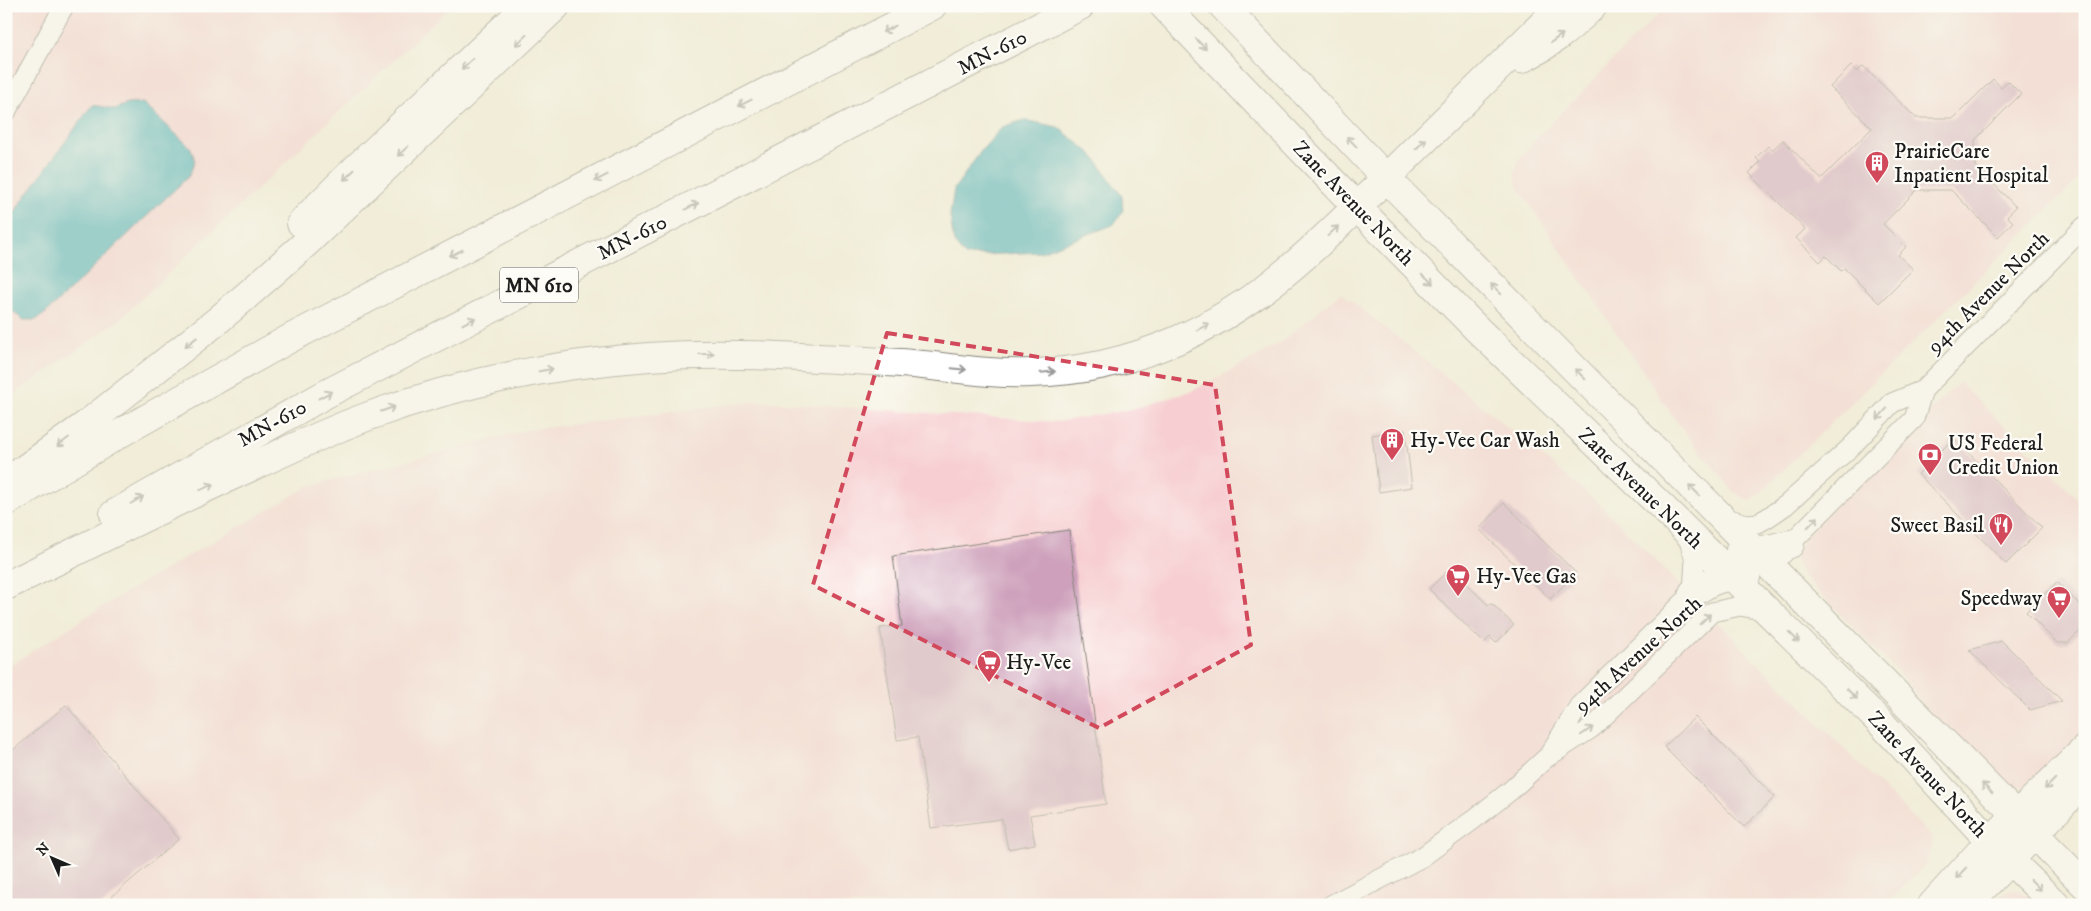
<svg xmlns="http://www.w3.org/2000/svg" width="2091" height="911" font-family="'IM FELL DW Pica',serif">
<rect width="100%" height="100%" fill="#fdfcf7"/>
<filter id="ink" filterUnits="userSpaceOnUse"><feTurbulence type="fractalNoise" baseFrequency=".02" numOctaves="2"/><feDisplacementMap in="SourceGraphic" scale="10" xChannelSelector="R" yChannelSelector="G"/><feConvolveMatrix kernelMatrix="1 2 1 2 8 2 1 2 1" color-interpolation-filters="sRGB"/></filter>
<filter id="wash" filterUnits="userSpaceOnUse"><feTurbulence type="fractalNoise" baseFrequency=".0096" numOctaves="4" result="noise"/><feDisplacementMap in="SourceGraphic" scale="20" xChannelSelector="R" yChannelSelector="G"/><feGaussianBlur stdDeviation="1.12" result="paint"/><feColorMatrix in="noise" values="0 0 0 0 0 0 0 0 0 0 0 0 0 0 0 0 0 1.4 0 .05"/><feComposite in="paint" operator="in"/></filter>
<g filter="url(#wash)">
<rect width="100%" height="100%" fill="#f1edd8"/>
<path fill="#f7cfd2" d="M 6,6 L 451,6 L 118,321 L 6,400 Z
M 1666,6 L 2085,6 L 2085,173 L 1751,502 L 1734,492 L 1681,428 L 1518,187 L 1515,173 L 1518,161 L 1535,140 Z
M 1341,293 L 1448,378 L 1596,501 L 1933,838 L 1927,863 L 1885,905 L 6,905 L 6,668 L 113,600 L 309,486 L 528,430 L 757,401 L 1058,422 L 1138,408 L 1194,390 L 1238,367 L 1281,342 Z
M 1959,382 L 2085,505 L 2085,739 L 2047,764 L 2026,787 L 2009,789 L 1998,785 L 1943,731 L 1902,676 L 1813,587 L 1799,569 L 1796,556 L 1805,536 Z
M 2016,888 L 2042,905 L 1984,905 L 2005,892 Z"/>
<path fill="#3aaab7" stroke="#2b636a" d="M 143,103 L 191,148 L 195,161 L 189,176 L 46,313 L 36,320 L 23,320 L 12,311 L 6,302 L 6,228 L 19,205 L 92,105 L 115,109 L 127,104 Z
M 1024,120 L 1058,127 L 1092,154 L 1122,196 L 1123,212 L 1113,225 L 1041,252 L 965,256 L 954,243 L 950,215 L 954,189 L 981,151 L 1002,127 Z"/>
<g id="blocks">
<path fill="#cea0bb" d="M 1851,66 L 1857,72 L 1863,66 L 1916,118 L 1954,118 L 1993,79 L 2001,87 L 2008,81 L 2021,94 L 1975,140 L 1976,166 L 2016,207 L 2007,216 L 2013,222 L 1998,237 L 1951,190 L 1917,190 L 1883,224 L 1906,247 L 1898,255 L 1913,269 L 1879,303 L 1844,268 L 1841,271 L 1826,256 L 1820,262 L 1796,238 L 1805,229 L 1749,173 L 1760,162 L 1756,158 L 1768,146 L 1772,150 L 1783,140 L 1821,179 L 1872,128 L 1830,87 Z
M 1405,430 L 1412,487 L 1379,492 L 1372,435 Z
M 1954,438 L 2042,528 L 2006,564 L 1918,474 Z
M 1504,503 L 1576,573 L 1550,599 L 1479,529 Z
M 1069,530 L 1106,804 L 1030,815 L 1035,844 L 1008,849 L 1002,819 L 931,828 L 918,737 L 897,740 L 880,628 L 902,626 L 893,556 Z
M 1450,568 L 1488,605 L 1492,604 L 1514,625 L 1496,643 L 1490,637 L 1484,643 L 1429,589 Z
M 2057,582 L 2085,610 L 2085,626 L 2068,643 L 2057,643 L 2026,612 Z
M 2002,641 L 2062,701 L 2030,710 L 1969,650 Z
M 66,705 L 179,839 L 102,905 L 6,905 L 6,756 Z
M 1695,717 L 1775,797 L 1744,827 L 1664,747 Z"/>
</g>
</g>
<g filter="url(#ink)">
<use href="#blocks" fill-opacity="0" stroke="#86847a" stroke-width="1"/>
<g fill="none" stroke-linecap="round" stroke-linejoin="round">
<defs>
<path id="street" d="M 6,112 L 64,6
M 1722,517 L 1747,524 L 1758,523 L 1767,518 L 1786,505 L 1852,446 L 1892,403 L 1923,390 L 2085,226
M 1783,554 L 1790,544 L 1914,419 L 1923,390
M 1550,753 L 1579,706 L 1693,593 L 1695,559 L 1687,535
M 1331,905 L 1422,857 L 1473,820 L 1510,791 L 1546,758 L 1592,728 L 1712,612 L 1740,606 L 1767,611"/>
<path id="secondary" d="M 1164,6 L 1357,207 L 1478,330 L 1660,505 L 1884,726 L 1990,841 L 2056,905
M 1223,6 L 1386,178 L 2085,885
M 1740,550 L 1755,552 L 1790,544
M 1693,593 C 1711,580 1723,575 1746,577
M 1932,905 L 1990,841 L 2085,749
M 1967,905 L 2085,781"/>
<path id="highway" d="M 1521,59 C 1549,46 1571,27 1593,6
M 301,223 L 347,177 L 527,6
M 12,478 L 87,424 L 217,321 L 253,290 L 305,244 L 556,6
M 6,502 L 126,430 L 289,339 L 932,6
M 114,514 L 324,395 L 1080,6
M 6,586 C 87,546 167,505 249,468 C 288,450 328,431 369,416 C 458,383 554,364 649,357 C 734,351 817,358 901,363 C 944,366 988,375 1031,373 C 1080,372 1131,360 1175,341 C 1262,304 1321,242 1387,177 C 1445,120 1503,63 1561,6"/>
</defs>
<use href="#street" stroke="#86847a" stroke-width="21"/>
<use href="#secondary" stroke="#86847a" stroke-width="30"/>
<use href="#highway" stroke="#86847a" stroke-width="30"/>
<use href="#street" stroke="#fff" stroke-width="19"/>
<use href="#secondary" stroke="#fff" stroke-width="28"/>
<use href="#highway" stroke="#fff" stroke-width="28"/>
</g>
<defs><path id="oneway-shaft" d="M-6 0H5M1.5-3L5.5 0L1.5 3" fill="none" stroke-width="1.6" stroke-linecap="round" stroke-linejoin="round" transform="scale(1.25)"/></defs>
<g stroke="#999">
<use href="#oneway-shaft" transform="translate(889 29) rotate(153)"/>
<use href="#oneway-shaft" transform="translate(1557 38) rotate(-36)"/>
<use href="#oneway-shaft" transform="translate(521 40) rotate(137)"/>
<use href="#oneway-shaft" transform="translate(1201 44) rotate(46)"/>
<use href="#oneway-shaft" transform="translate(467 64) rotate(137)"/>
<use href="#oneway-shaft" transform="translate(745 103) rotate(153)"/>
<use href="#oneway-shaft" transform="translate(1352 142) rotate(-134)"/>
<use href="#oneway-shaft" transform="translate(1421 144) rotate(-45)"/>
<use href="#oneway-shaft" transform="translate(403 151) rotate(137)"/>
<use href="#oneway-shaft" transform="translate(349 175) rotate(136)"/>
<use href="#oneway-shaft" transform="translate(601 178) rotate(153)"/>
<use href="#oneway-shaft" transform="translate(692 206) rotate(-27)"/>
<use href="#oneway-shaft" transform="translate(1333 231) rotate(-43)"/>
<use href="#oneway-shaft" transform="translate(456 253) rotate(153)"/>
<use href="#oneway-shaft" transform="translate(1428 279) rotate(45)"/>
<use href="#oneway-shaft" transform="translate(1496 289) rotate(-135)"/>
<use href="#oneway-shaft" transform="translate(469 321) rotate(-27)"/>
<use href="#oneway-shaft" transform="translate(1203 327) rotate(-27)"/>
<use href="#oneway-shaft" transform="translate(191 342) rotate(142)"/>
<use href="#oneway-shaft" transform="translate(707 354) rotate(-2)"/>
<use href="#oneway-shaft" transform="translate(959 369) rotate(6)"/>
<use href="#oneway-shaft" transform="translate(546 370) rotate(-10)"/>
<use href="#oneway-shaft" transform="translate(1048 372) rotate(-5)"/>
<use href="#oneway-shaft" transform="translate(1580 374) rotate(-135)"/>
<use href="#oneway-shaft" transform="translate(325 395) rotate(-28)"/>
<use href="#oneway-shaft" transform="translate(388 409) rotate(-19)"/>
<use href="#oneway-shaft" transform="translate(1882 414) rotate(132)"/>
<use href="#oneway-shaft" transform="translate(63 442) rotate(143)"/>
<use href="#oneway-shaft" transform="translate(207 487) rotate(-25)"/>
<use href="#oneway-shaft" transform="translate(1694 490) rotate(-135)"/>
<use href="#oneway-shaft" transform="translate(137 500) rotate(-30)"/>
<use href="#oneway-shaft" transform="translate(1813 522) rotate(-45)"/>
<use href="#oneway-shaft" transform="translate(1705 619) rotate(-44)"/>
<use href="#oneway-shaft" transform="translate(1794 637) rotate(45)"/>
<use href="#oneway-shaft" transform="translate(1852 694) rotate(45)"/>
<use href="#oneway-shaft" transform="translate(1587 731) rotate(-35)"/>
<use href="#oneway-shaft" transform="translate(2050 784) rotate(135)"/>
<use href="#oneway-shaft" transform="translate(1987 788) rotate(-135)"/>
<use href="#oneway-shaft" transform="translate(1961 873) rotate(133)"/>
<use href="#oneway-shaft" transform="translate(2036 885) rotate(45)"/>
</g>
</g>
<path d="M0 0H2091V911H0ZM 887,333 L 1215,385 L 1251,645 L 1099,728 L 813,585 Z" fill="#f1edd8" fill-opacity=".55" fill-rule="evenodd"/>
<path fill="none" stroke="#d1495b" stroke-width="4" stroke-dasharray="10 6" stroke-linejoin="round" d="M 887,333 L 1215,385 L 1251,645 L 1099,728 L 813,585 Z"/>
<defs>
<symbol id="building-pin" viewBox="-11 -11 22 30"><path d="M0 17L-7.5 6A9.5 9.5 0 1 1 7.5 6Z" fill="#d1495b" stroke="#fdfcf7"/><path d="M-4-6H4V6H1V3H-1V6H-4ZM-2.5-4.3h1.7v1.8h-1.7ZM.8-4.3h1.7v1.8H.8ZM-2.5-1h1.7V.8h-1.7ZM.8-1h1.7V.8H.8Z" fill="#fff"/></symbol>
<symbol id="bank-pin" viewBox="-11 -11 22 30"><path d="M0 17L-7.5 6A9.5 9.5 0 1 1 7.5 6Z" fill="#d1495b" stroke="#fdfcf7"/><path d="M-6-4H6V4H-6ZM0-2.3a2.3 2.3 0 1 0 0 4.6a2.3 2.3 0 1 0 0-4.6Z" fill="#fff"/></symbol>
<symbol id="restaurant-pin" viewBox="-11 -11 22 30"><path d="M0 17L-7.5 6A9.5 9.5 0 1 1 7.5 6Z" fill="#d1495b" stroke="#fdfcf7"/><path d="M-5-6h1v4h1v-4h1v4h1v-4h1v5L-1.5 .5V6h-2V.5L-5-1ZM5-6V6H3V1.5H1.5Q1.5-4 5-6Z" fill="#fff"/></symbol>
<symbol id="supermarket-pin" viewBox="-11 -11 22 30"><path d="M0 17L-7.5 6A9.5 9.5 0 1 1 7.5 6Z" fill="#d1495b" stroke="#fdfcf7"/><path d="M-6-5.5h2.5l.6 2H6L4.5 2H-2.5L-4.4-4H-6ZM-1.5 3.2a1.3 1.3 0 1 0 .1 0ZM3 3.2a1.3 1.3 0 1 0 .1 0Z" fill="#fff"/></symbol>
</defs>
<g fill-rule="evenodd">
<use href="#building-pin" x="1863" y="149" width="28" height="38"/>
<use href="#building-pin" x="1378" y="426" width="28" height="38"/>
<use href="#bank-pin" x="1916" y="441" width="28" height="38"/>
<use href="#restaurant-pin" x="1987" y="511" width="28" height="38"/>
<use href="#supermarket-pin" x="1444" y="562" width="28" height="38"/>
<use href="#supermarket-pin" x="2045" y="584" width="28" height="38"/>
<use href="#supermarket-pin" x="975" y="648" width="28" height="38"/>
</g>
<g text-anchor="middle" stroke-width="4.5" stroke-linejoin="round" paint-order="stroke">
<rect fill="#fdfcf7" stroke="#605f5e" stroke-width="1" x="500" y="267.5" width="78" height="35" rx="4"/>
<g font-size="20" font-weight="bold" fill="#1c1c1c">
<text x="539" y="292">MN 610</text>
</g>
<g font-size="21" fill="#1c1c1c" stroke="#fdfcf7">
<text transform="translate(992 52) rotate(-27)" y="7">MN-610</text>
<text transform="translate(1354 203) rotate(46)" y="7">Zane Avenue North</text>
<text transform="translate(632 237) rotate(-27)" y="7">MN-610</text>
<text transform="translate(1988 292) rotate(-45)" y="7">94th Avenue North</text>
<text transform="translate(272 423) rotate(-29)" y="7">MN-610</text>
<text transform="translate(1641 488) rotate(44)" y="7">Zane Avenue North</text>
<text transform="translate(1638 654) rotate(-42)" y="7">94th Avenue North</text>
<text transform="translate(1928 774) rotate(47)" y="7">Zane Avenue North</text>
</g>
<g font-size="21" fill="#1c1c1c" stroke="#fdfcf7" text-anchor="start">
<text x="1894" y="158">PrairieCare<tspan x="1894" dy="24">Inpatient Hospital</tspan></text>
<text x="1410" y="447">Hy-Vee Car Wash</text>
<text x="1948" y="450">US Federal<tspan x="1948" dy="24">Credit Union</tspan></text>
<text x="1984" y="532" text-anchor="end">Sweet Basil</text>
<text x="1476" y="583">Hy-Vee Gas</text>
<text x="2042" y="605" text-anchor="end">Speedway</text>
<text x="1006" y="669">Hy-Vee</text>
</g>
</g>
<rect width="2091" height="911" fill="none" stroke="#fdfcf7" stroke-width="25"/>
<g transform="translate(52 858) rotate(315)" stroke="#fdfcf7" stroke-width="4" paint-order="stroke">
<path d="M0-4L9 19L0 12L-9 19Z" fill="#1c1c1c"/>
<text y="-8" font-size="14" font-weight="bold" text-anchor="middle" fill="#1c1c1c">N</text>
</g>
</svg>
